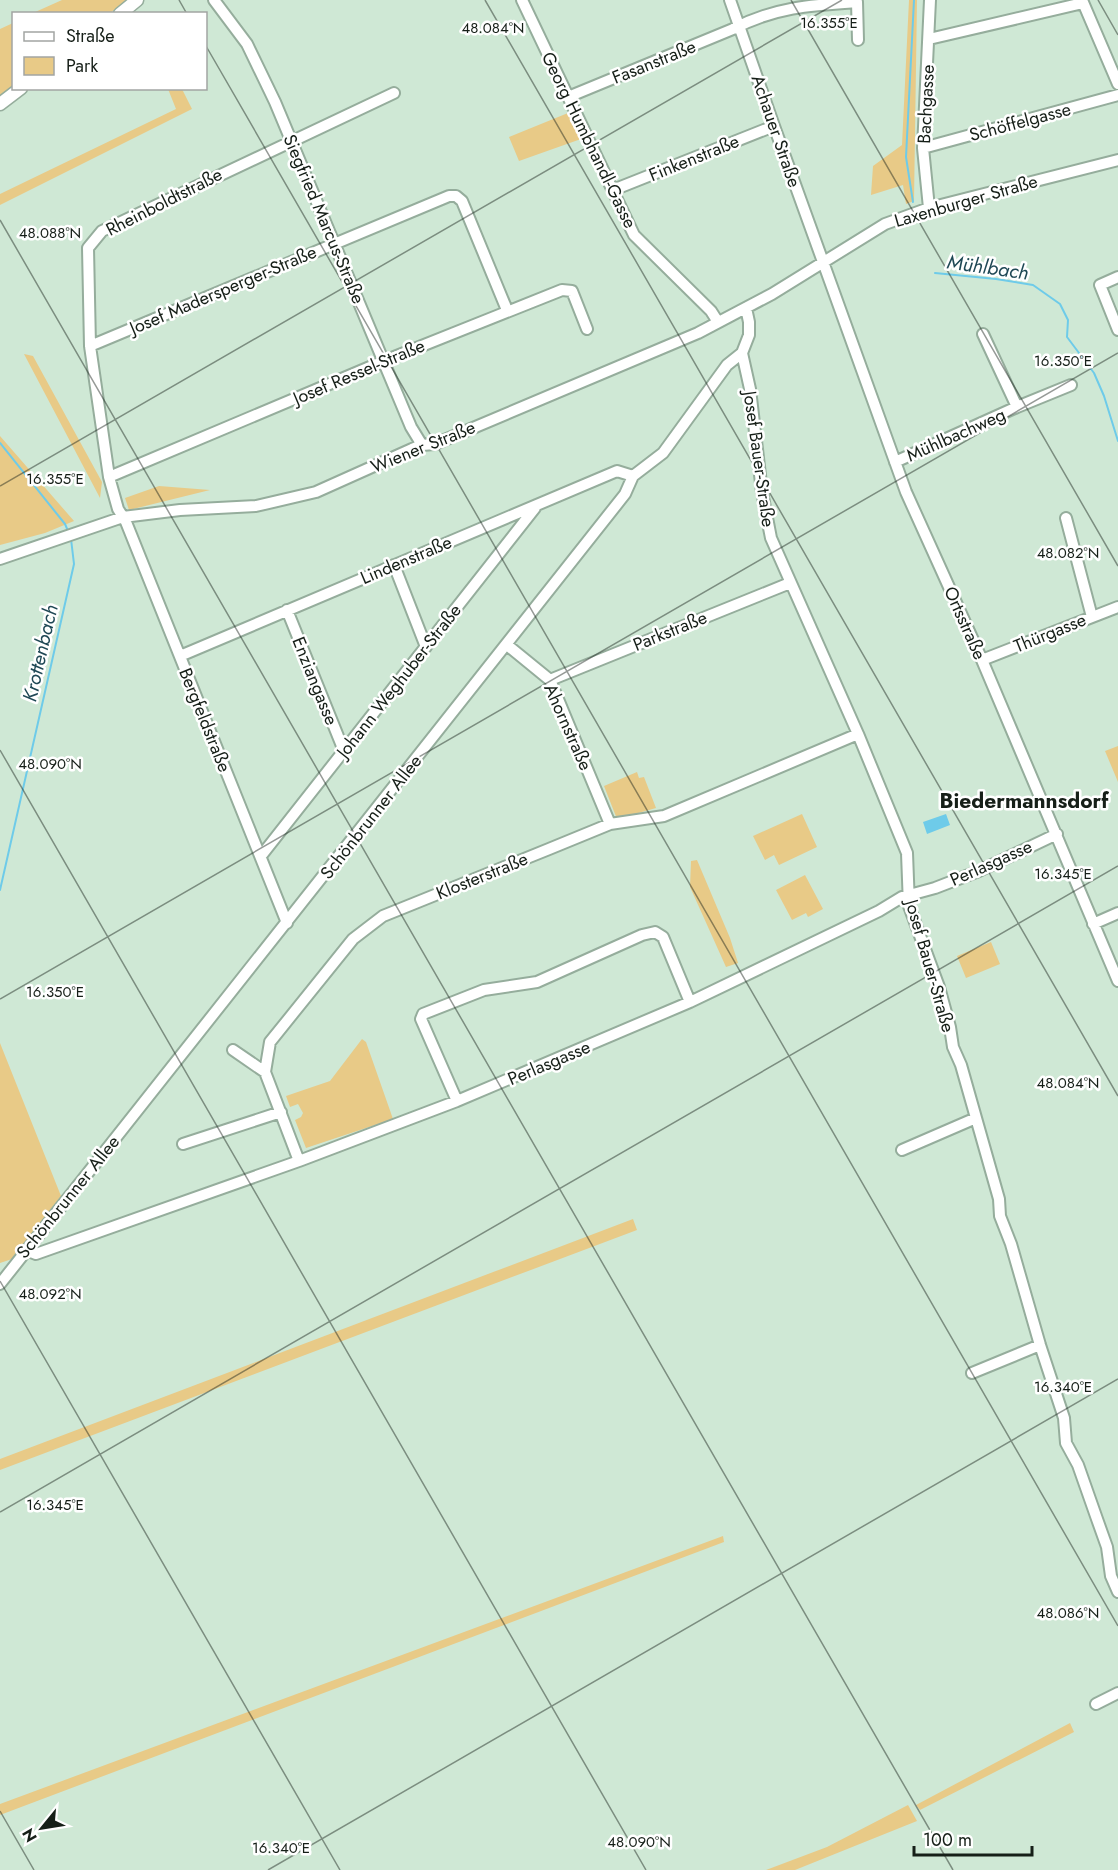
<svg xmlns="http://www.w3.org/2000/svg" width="1118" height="1870" font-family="Jost,sans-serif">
<rect width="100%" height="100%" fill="#cfe8d5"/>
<path fill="#e8ca87" d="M 62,0 L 127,0 L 110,13 L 33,13 Z
M 909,0 L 917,0 L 914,201 L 906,204 L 903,185 L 871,195 L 873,166 L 902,145 Z
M 13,23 L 13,87 L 0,97 L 0,29 Z
M 168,89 L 182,89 L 192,109 L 0,205 L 0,194 L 176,109 Z
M 568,113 L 581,139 L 519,161 L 509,137 Z
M 24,354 L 33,356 L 102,482 L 100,498 Z
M 0,436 L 74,521 L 45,533 L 0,545 Z
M 159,486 L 210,490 L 129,510 L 125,498 Z
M 1118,746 L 1118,782 L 1105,751 Z
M 637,772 L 639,778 L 644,777 L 656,808 L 617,819 L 604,786 Z
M 802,814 L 817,847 L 779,865 L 774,855 L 765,860 L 753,836 Z
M 697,860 L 730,938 L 738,963 L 726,967 L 690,887 L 691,861 Z
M 805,875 L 823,909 L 808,917 L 806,913 L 792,920 L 776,890 Z
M 991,942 L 1000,964 L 966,978 L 957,956 Z
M 362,1039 L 366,1042 L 393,1119 L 306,1148 L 295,1120 L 301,1117 L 303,1113 L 298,1104 L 290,1107 L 286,1096 L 330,1081 Z
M 0,1043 L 61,1196 L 12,1259 L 0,1263 Z
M 633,1219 L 637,1230 L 0,1470 L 0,1459 Z
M 723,1536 L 724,1542 L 0,1815 L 0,1804 Z
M 1070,1723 L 1074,1732 L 920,1810 L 916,1805 Z
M 908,1805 L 917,1821 L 795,1870 L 766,1870 L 827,1847 Z"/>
<path fill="#6ecbe9" d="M 946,814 L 950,825 L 927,834 L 923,822 Z"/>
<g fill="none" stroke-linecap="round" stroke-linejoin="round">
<path stroke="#6ecbe9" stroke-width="2" d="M 913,202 L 906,157 L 914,0
M 935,273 L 996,279 L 1033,285 L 1060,304 L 1068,320 L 1067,337 L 1094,373 L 1104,396 L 1118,441
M 0,443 L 65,524 L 68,531
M 0,890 L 74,564 L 71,539"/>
<defs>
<path id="minor" d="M 214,0 L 247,44 L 275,102 L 411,427 L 422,445
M 522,0 L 634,235 L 711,311 L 718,322
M 730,0 L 774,126 L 906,492 L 982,660 L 1118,981
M 1082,0 L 1118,84
M 929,39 L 1083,3
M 568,97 L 733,29 C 775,7 811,5 857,2 L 858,40
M 923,148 L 1118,95
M 613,190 L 774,126
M 929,208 L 923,148 L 930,0
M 1118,277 L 1100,285 L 1118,330
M 746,308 L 749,322 L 749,335 L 742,353 L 750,389 L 762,492 L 771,538 L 858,734 L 907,853 L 909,906 L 939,987 L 950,1027 L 953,1047 L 961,1065 L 999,1199 L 1000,1216 L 1011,1244 L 1040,1345 L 1064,1418 L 1066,1443 L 1078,1465 L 1097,1519 L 1107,1547 L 1111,1576 L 1118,1592
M 983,334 L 1017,407
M 90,346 L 449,196 L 456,196 L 462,201 L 507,310
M 895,462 L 1017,407 L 1071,385
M 109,477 L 384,361 L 562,290 L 572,291 L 587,329
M 1066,518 L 1092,617
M 0,559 L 123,517 L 180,510 L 256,506 L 316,492 L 412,449 L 422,445 L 435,444 L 698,333 L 772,294 L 885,224 L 929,208 L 1118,160
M 394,565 L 426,647
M 287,610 L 344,751
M 507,645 L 550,680 L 610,824
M 180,656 L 617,471 L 633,476
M 982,660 L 1118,607
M 550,680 L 790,583
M 261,856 L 535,508
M 287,923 L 126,522 L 118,509 L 109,477 L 90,346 L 88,248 L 102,231 L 394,93
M 1093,924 L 1118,913
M 233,1050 L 265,1072
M 457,1101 L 421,1019 L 423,1014 L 484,990 L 537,982 L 642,935 L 655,932 L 663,937 L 690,1002
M 183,1144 L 281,1112
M 902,1150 L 976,1118
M 299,1161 L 265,1072 L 270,1042 L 353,939 L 383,916 L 549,849 L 610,824 L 664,816 L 858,734
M 26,1250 L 36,1254 L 299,1161 L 457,1101 L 690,1002 L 879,911 L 902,897 L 935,888 L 979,871 L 1057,834
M 0,1284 L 625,494 L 633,476 L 663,453 L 727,365 L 742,353
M 972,1373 L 1040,1345
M 1096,1704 L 1118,1693"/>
<path id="major" d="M 120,14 L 137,0
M 0,104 L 21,88"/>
</defs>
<use href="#minor" stroke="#95ad9c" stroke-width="14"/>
<use href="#major" stroke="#95ad9c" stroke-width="15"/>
<use href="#minor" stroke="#fff" stroke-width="10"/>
<use href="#major" stroke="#fff" stroke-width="12"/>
</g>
<path fill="none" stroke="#161f18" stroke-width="1.5" stroke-opacity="0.45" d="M 179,0 L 187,14M 485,0 L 1118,1096M 791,0 L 1118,566M 1098,0 L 1118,35M 206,46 L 1118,1626M 0,220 L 953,1870M 0,486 L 842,0M 0,750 L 646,1870M 0,999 L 1118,353M 0,1281 L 340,1870M 0,1512 L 1118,866M 0,1811 L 34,1870M 268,1870 L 1118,1379"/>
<g text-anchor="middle" stroke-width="5" stroke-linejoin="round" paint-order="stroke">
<g font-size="18" fill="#161f18" stroke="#fff">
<text transform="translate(654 62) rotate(-22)" y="6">Fasanstraße</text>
<text transform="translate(926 104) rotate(-87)" y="6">Bachgasse</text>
<text transform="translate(1020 122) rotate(-15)" y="6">Schöffelgasse</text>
<text transform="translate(776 131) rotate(71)" y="6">Achauer Straße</text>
<text transform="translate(589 140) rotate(64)" y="6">Georg Humbhandl-Gasse</text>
<text transform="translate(694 158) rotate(-22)" y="6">Finkenstraße</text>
<text transform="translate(966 201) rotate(-16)" y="6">Laxenburger Straße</text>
<text transform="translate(164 202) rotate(-27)" y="6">Rheinboldtstraße</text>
<text transform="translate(324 219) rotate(67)" y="6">Siegfried Marcus-Straße</text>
<text transform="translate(223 290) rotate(-23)" y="6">Josef Madersperger-Straße</text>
<text transform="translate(359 372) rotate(-23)" y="6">Josef Ressel-Straße</text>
<text transform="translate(956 435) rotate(-24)" y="6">Mühlbachweg</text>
<text transform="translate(423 447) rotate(-22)" y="6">Wiener Straße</text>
<text transform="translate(759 459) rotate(82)" y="6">Josef Bauer-Straße</text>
<text transform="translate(406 560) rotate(-23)" y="6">Lindenstraße</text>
<text transform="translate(965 623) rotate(66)" y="6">Ortsstraße</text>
<text transform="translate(670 631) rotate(-22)" y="6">Parkstraße</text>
<text transform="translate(1050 633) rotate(-22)" y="6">Thürgasse</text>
<text transform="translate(315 681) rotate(68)" y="6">Enziangasse</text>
<text transform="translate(399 681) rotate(-52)" y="6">Johann Weghuber-Straße</text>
<text transform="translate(205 720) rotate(68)" y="6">Bergfeldstraße</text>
<text transform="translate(568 727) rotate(66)" y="6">Ahornstraße</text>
<text transform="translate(371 817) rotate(-52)" y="6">Schönbrunner Allee</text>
<text transform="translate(991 863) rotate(-24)" y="6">Perlasgasse</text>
<text transform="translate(482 876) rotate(-22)" y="6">Klosterstraße</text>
<text transform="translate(930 966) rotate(74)" y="6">Josef Bauer-Straße</text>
<text transform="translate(549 1063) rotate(-23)" y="6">Perlasgasse</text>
<text transform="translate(68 1197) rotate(-51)" y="6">Schönbrunner Allee</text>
</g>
<g font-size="20" font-style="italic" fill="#1f4855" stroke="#fff">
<text transform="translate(988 267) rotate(8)" y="7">Mühlbach</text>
<text transform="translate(40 653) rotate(-77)" y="7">Krottenbach</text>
</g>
<g font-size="21" font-weight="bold" fill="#161f18" stroke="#fff">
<text x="1024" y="808">Biedermannsdorf</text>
</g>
</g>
<g font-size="15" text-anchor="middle" fill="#161f18" stroke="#fff" stroke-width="5" stroke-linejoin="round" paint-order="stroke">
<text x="829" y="28">16.355°E</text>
<text x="493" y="33">48.084°N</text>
<text x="50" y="238">48.088°N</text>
<text x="1063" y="366">16.350°E</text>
<text x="55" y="484">16.355°E</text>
<text x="1068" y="558">48.082°N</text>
<text x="50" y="769">48.090°N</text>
<text x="1063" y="879">16.345°E</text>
<text x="55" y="997">16.350°E</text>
<text x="1068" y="1088">48.084°N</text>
<text x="50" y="1299">48.092°N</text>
<text x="1063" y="1392">16.340°E</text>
<text x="55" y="1510">16.345°E</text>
<text x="1068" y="1618">48.086°N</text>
<text x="639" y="1847">48.090°N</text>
<text x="281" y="1853">16.340°E</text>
</g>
<rect x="12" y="12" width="195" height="78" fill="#ffffff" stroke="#a2a5a3" stroke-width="1.5"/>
<rect x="24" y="32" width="30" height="9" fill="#ffffff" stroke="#a2a5a3" stroke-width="1.5"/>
<text x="66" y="42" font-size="18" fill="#161f18">Straße</text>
<rect x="24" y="57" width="30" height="18" fill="#e8ca87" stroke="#a2a5a3" stroke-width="1.5"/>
<text x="66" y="72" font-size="18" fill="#161f18">Park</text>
<g transform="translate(42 1828) rotate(240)" stroke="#ffffff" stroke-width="4.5" paint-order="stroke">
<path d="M0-4.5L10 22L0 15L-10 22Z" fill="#161f18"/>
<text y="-9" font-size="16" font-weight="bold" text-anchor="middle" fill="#161f18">N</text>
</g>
<path d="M914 1846v9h118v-9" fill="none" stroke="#161f18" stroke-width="3"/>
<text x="923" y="1846" font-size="18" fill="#161f18" stroke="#ffffff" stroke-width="4.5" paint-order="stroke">100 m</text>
</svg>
